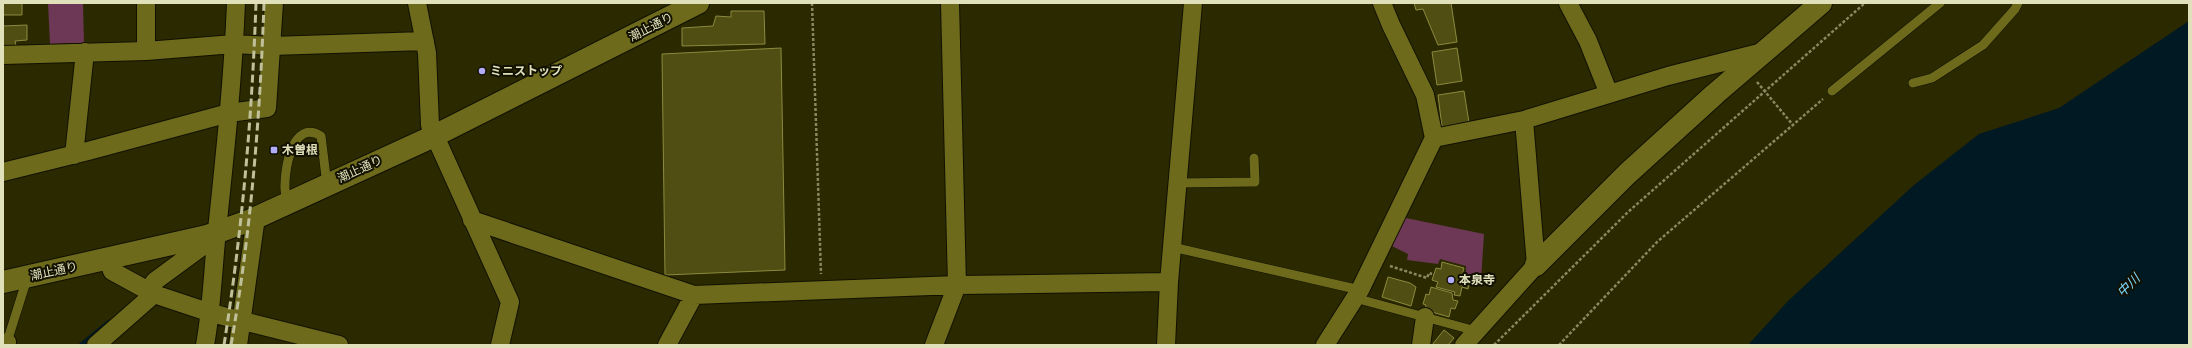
<svg xmlns="http://www.w3.org/2000/svg" width="2192" height="348" font-family="'Archivo Narrow','Noto Sans JP',sans-serif">
<rect width="100%" height="100%" fill="#2b2900"/>
<path fill="#6d3855" d="M 48,3 L 83,3 L 84,43 L 50,44 Z
M 1401,217 L 1484,234 L 1481,280 L 1466,273 L 1466,266 L 1440,259 L 1438,264 L 1407,260 L 1408,254 L 1388,244 Z"/>
<path fill="#001923" d="M 2189,21 L 2189,345 L 1748,345 L 1788,301 L 1914,185 L 1979,134 L 2059,108 Z"/>
<g fill="none" stroke-linecap="round" stroke-linejoin="round">
<path stroke="#001923" stroke-width="4.5" d="M 81,345 L 109,322"/>
</g>
<path fill="#504e12" stroke="#8c8a3e" d="M 3,3 L 22,3 L 22,15 L 3,15 Z
M 1414,3 L 1451,3 L 1457,42 L 1438,45 L 1423,9 L 1416,10 Z
M 731,11 L 764,11 L 765,44 L 682,46 L 682,28 L 713,26 L 716,16 L 731,17 Z
M 27,25 L 27,40 L 15,41 L 16,46 L 3,46 L 3,26 Z
M 781,48 L 785,270 L 665,275 L 662,54 Z
M 1457,48 L 1462,81 L 1437,85 L 1432,52 Z
M 1464,91 L 1469,123 L 1442,127 L 1438,95 Z
M 1442,262 L 1464,268 L 1462,275 L 1471,277 L 1468,289 L 1462,287 L 1460,296 L 1454,295 L 1455,292 L 1436,287 L 1438,282 L 1432,280 L 1436,268 L 1441,269 Z
M 1388,277 L 1410,283 L 1416,287 L 1411,306 L 1382,297 Z
M 1431,287 L 1452,293 L 1453,300 L 1458,301 L 1455,309 L 1451,308 L 1449,317 L 1425,310 L 1426,305 L 1423,304 L 1426,294 L 1429,295 Z
M 1444,330 L 1454,338 L 1448,345 L 1432,345 Z"/>
<g fill="none" stroke-linecap="round" stroke-linejoin="round">
<defs>
<path id="service" d="M 1913,83 L 1932,78 L 1983,45 L 2015,9 L 2018,3
M 1832,91 L 1940,3
M 1177,183 L 1255,182 L 1254,158
M 288,201 C 287,198 285,193 285,189 C 284,171 292,118 321,136 L 327,185
M 1172,247 L 1360,290
M 1355,298 L 1476,331
M 7,342 L 25,285 L 23,277"/>
<path id="minor" d="M 417,3 L 427,53 L 430,125 L 510,302 L 500,345
M 1568,3 L 1588,41 L 1609,94
M 146,51 L 146,3
M 3,55 L 146,51 L 234,44 L 271,46 L 425,41
M 1434,138 L 1524,120 L 1668,76 L 1763,52
M 74,155 L 85,52
M 3,172 L 88,151 L 229,113 L 267,108 L 274,3
M 472,220 L 694,295 L 957,285 L 1169,282
M 108,259 L 112,271 L 154,294 L 211,313 L 339,345
M 148,291 L 155,281 L 200,248
M 6,345 L 7,342
M 96,345 L 154,294
M 205,345 C 212,307 213,269 217,230 C 225,154 233,79 236,3
M 238,345 L 256,217
M 667,345 L 694,295
M 934,345 L 957,285 L 950,3
M 1166,345 L 1169,282 L 1193,3
M 1325,345 L 1360,290 L 1434,138 L 1425,95 L 1391,25 L 1382,3
M 1421,345 L 1425,317
M 1464,345 L 1536,265 L 1524,120"/>
<path id="tertiary" d="M 1536,265 L 1627,174 L 1715,94 L 1821,3
M 3,282 L 207,236 L 251,220 L 434,136 L 698,3"/>
</defs>
<use href="#service" stroke="#121100" stroke-width="10"/>
<use href="#minor" stroke="#121100" stroke-width="20"/>
<use href="#tertiary" stroke="#121100" stroke-width="24"/>
<path stroke="#898861" stroke-width="2.5" stroke-dasharray="3 2" stroke-linecap="butt" d="M 812,3 L 821,274
M 1757,82 L 1793,125
M 1390,266 L 1427,278 L 1429,273 L 1432,274
M 1494,345 L 1628,212 L 1865,3
M 1559,345 L 1657,242 L 1823,99"/>
<use href="#service" stroke="#6d6b1b" stroke-width="9"/>
<use href="#minor" stroke="#6d6b1b" stroke-width="18"/>
<use href="#tertiary" stroke="#6d6b1b" stroke-width="22"/>
<path stroke="#c0c09a" stroke-width="3" stroke-dasharray="8 4" stroke-linecap="butt" d="M 224,345 C 242,232 252,118 256,3
M 231,345 C 251,232 260,117 264,3"/>
</g>
<g fill="#b3adf9" stroke="#121100" stroke-width="1.5">
<circle cx="482" cy="71" r="4"/>
<rect x="270" y="146" width="8" height="8" rx="2"/>
<circle cx="1451" cy="280" r="4"/>
</g>
<g text-anchor="middle" stroke-width="4" stroke-linejoin="round" paint-order="stroke">
<g font-size="12" fill="#e0e1bb" stroke="#121100">
<text transform="translate(651 27) rotate(-27)" y="4">潮止通り</text>
<text transform="translate(360 169) rotate(-25)" y="4">潮止通り</text>
<text transform="translate(54 271) rotate(-12)" y="4">潮止通り</text>
</g>
<g font-size="12" font-weight="bold" fill="#e0e1bb" stroke="#121100" text-anchor="start">
<text x="490" y="75">ミニストップ</text>
<text x="282" y="154">木曽根</text>
<text x="1459" y="284">本泉寺</text>
</g>
<g font-size="13" font-style="italic" fill="#7cd6fc" stroke="#121100">
<text transform="translate(2128 285) rotate(-45)" y="5">中川</text>
</g>
</g>
<rect width="2192" height="348" fill="none" stroke="#e0e1bb" stroke-width="8"/>
</svg>
